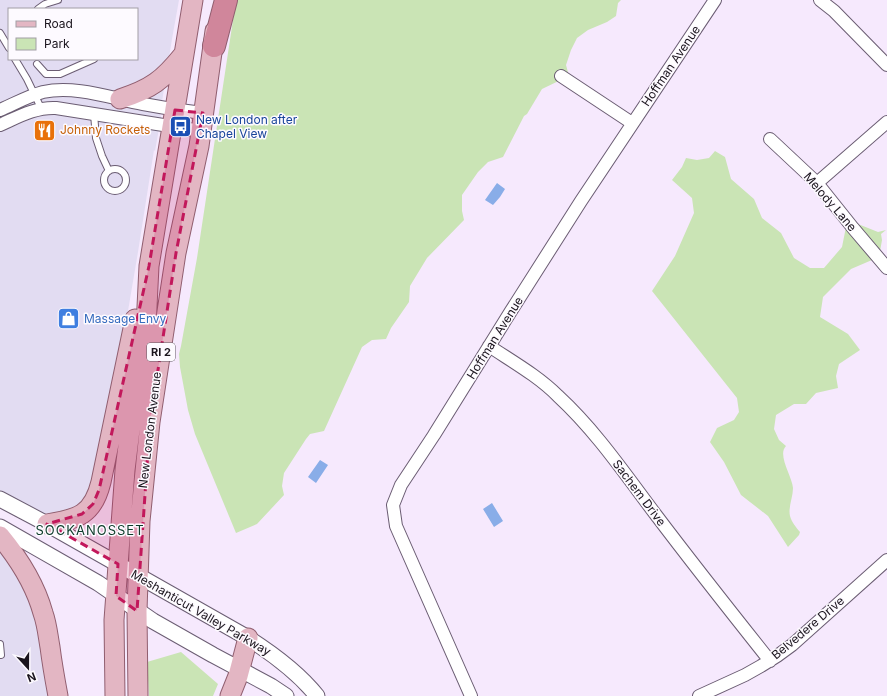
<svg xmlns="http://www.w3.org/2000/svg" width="887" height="696" font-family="Inter,sans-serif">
<rect width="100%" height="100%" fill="#f6e9fd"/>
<path fill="#e2dcf2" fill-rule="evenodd" d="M 0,0 L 179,0 L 172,39 L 160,114 L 161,117 L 155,151 L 154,150 L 138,252 L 119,364 L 101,494 L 61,522 L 0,507 ZM 9,9 L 137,9 L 137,59 L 9,59 Z
M 0,537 L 36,593 L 55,696 L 0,696 Z"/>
<path fill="#cae4b5" d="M 236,0 L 621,0 L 618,3 L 616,16 L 607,22 L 588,30 L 577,38 L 571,50 L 566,65 L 569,76 L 542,89 L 527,114 L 524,116 L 503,157 L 488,162 L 478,172 L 462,195 L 462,211 L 464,220 L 427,258 L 410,286 L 409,302 L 391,328 L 386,339 L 372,340 L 362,347 L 324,431 L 310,434 L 306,439 L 284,473 L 282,486 L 284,495 L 257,524 L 236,533 L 195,434 L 188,410 L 180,367 L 179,354 L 181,346 L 197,258 Z
M 715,151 L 725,157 L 731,179 L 754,199 L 762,218 L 781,233 L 794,258 L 810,268 L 824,268 L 842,247 L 848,217 L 858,224 L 878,232 L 886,230 L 881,234 L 882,240 L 879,257 L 851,269 L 823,297 L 820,317 L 848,334 L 860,350 L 839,364 L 836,376 L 838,388 L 816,393 L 806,404 L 794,404 L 776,415 L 774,429 L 779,440 L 786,446 C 777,455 792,476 793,488 C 793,497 788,507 790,516 C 792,523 796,527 800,532 L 799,535 L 788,547 L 768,516 L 741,495 L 724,462 L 710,442 L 717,428 L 734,420 L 739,412 L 737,398 L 652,291 L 675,256 L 694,213 L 692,198 L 672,180 L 682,167 L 686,158 L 697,160 L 709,158 Z
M 181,652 L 218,684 L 213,696 L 149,696 L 147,662 Z"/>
<path fill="#89ade8" d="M 497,183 L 505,189 L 500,197 L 493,205 L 485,200 Z
M 320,460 L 328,465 L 316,483 L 308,477 Z
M 492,503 L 503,521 L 494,527 L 483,509 Z"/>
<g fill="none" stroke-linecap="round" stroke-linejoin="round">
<defs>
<path id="service" d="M 38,9 L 45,4 L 58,0
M 0,33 L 9,48
M 15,59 L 27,79 L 41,108
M 37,64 L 46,74 L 60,74 L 94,59
M 94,114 L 96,138 L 102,156 L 109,171
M104 180a11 11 0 1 1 22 0a11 11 0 1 1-22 0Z
M 0,644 L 1,655 L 0,655"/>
<path id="minor" d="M 820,0 L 834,11 L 887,65
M 561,76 L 632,123
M 0,110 C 14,104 28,96 43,92 C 75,85 111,98 143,104 C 163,108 183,111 203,113
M 0,125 C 18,117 35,107 56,108 L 201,131
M 770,139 L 817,183 L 853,228 L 887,268
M 817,183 L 887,122
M 489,346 C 513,362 538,376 558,396 C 596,431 625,474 656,515 C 693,564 731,612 770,661
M 471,696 L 396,526 L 393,505 L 401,485 L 434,435 L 511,311 L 581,201 L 715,0
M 699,696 L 745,675 L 761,666 L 777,656 L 792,645 L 887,560"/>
<path id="tertiary" d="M 0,499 L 47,524 L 248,638 C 273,654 298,672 317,696
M 0,527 L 98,583 L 153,621 L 213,655 L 271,686 L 286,696"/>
<path id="primary" d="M 120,99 C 151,89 163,80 183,55
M 47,524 C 78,519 93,515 101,482 L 135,319
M 0,536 C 19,559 35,584 43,613 C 47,624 48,636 50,647 C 52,663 55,680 58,696
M 115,696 L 114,620 L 125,470 L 130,430 L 146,327 L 149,266 L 193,0
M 138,696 L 137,611 L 140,521 L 150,422 L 176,253 L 199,146 L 215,31
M 230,696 L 238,676 L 248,638"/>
<path id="motorway" d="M 214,46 L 226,0"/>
</defs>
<use href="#service" stroke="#6b5d73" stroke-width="8"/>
<use href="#minor" stroke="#6b5d73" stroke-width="14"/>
<use href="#tertiary" stroke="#6b5d73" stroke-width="17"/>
<use href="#primary" stroke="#905e6f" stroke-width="21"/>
<use href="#motorway" stroke="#905e6f" stroke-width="24"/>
<use href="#service" stroke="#fff" stroke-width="6"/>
<use href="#minor" stroke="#fff" stroke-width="12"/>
<use href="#tertiary" stroke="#fff" stroke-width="15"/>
<use href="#primary" stroke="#e3b6c3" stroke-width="19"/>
<use href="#motorway" stroke="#d0869b" stroke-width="22"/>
</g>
<path fill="#c2185b" fill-opacity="0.2" stroke="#c2185b" stroke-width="3" stroke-dasharray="8 5" stroke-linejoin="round" d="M 175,110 L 203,113 L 176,253 L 150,422 L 137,611 L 116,596 L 118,564 L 47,524 L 82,514 L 93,504 L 99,490 L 149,266 Z"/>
<defs>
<symbol id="bus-square" viewBox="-11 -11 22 22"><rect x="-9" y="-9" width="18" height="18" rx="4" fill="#1a4fb4" stroke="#fdfaff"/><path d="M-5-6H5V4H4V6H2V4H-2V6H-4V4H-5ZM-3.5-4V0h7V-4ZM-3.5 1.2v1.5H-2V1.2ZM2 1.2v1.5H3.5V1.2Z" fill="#fff"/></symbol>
<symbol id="restaurant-square" viewBox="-11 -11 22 22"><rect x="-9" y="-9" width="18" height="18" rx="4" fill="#e8710a" stroke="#fdfaff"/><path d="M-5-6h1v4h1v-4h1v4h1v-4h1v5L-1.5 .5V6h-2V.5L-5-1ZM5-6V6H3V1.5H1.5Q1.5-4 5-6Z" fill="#fff"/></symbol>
<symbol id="shop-square" viewBox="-11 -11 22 22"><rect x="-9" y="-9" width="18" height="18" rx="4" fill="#3f7fe0" stroke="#fdfaff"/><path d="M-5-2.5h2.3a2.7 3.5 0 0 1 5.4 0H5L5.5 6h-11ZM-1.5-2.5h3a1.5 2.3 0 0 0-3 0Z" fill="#fff"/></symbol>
</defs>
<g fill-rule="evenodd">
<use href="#bus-square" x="168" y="114" width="25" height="25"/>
<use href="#restaurant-square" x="32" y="118" width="25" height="25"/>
<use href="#shop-square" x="56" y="306" width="25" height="25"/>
</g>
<g text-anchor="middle" stroke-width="3" stroke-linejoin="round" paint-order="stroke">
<rect fill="#fdfaff" stroke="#5e5961" stroke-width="1" x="147" y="343" width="28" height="18" rx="3"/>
<g font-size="11" font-weight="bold" fill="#1a141d">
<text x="161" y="356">RI 2</text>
</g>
<g font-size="12" fill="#1a141d" stroke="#fdfaff">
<text transform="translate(671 66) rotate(-56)" y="4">Hoffman Avenue</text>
<text transform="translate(830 202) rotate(49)" y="4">Melody Lane</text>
<text transform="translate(495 338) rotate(-58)" y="4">Hoffman Avenue</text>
<text transform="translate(150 430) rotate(-83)" y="4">New London Avenue</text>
<text transform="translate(639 493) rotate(53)" y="4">Sachem Drive</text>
<text transform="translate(201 613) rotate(30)" y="4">Meshanticut Valley Parkway</text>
<text transform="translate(808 628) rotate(-40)" y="4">Belvedere Drive</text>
</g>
<g font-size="12" fill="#164399" stroke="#fdfaff" text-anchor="start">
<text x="196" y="124">New London after<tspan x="196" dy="14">Chapel View</tspan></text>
</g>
<g font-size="12" fill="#c56008" stroke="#fdfaff" text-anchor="start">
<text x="60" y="134">Johnny Rockets</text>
</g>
<g font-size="12" fill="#366cbe" stroke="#fdfaff" text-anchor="start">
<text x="84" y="323">Massage Envy</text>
</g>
<g font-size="13" letter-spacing="1" fill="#0d3c2a" stroke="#fdfaff">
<text x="90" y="535">SOCKANOSSET</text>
</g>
</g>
<rect x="8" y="8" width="130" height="52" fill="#fdfaff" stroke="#a29ea5"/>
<rect x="16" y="21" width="20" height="6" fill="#e3b6c3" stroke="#a29ea5"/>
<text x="44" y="28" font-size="12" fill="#1a141d">Road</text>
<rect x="16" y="38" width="20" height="12" fill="#cae4b5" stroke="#a29ea5"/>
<text x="44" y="48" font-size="12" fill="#1a141d">Park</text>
<g transform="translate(28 668) rotate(159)" stroke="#fdfaff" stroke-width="3" paint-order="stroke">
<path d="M0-3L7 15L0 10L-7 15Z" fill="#1a141d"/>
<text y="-6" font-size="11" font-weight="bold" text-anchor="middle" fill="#1a141d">N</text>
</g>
</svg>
